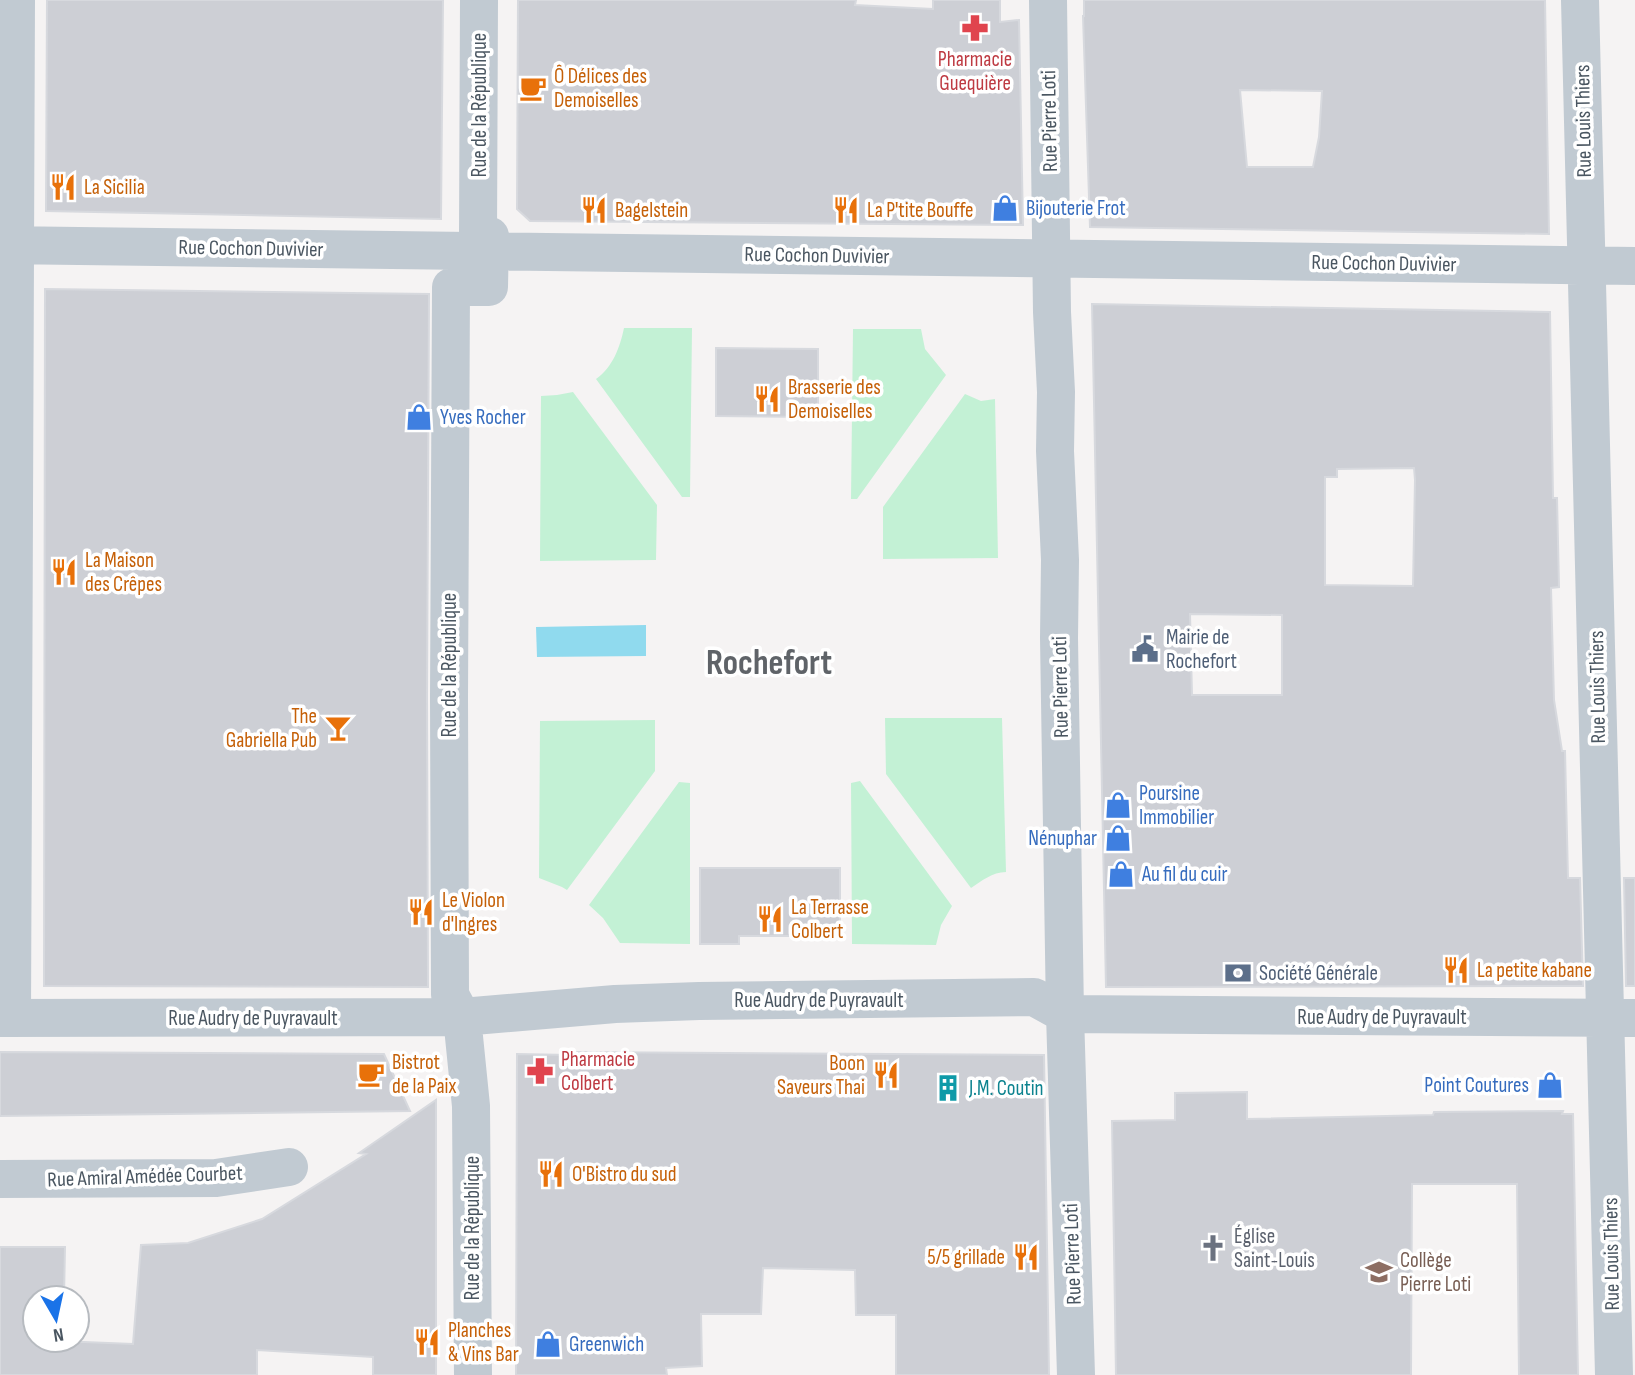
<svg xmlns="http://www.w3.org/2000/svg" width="1635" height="1375" font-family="'Sofia Sans Condensed',sans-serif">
<rect width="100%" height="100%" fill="#f5f3f3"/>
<path fill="#c3f1d5" d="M 624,328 L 692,328 L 690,497 L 682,497 L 596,379 C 613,367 620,347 624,328 Z
M 853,329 L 921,329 L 925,349 L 946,375 L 857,499 L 851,499 Z
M 573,392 L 657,505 L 656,560 L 540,561 L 541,396 L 557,395 Z
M 965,394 L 981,401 L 995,399 L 998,558 L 883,559 L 883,507 Z
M 885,718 L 1002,718 L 1006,872 C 992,872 982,881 971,888 L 886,774 Z
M 655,720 L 655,771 L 567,890 L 562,887 L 539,878 L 540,721 Z
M 860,781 L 952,906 L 941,925 L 936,945 L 852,944 L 851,783 Z
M 679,782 L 690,783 L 690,944 L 620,943 L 603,918 L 589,905 Z"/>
<path fill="#90daee" d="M 646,625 L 646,656 L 537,657 L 536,627 Z"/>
<path fill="#cdcfd5" stroke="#d7d9de" stroke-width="2" fill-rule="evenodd" d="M 47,0 L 443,0 L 441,219 L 46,211 Z
M 518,0 L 856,0 L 855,5 L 933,9 L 933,0 L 1000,0 L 1000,22 L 1019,20 L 1023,225 L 530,221 L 517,209 Z
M 1084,0 L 1545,0 L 1549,234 L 1090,227 L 1083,16 L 1084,16 ZM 1240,90 L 1322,91 L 1319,137 L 1313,167 L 1247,167 Z
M 45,289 L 429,294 L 427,697 L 428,987 L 44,986 Z
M 1092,304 L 1550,312 L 1553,498 L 1557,498 L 1559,587 L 1551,588 L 1554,700 L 1562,751 L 1565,751 L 1568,878 L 1580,878 L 1583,986 L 1106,987 ZM 1414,468 L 1415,480 L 1413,586 L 1325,585 L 1325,477 L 1337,477 L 1337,469 ZM 1190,614 L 1282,615 L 1282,695 L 1192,695 Z
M 716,348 L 818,349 L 818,417 L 716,416 Z
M 700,868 L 840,868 L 840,936 L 739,936 L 739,944 L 700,944 Z
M 1624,878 L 1635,878 L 1635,986 L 1626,986 Z
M 0,1052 L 384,1054 L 410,1111 L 0,1116 Z
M 570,1052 L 1044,1055 L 1049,1375 L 896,1375 L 896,1315 L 856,1315 L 855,1270 L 763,1268 L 761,1314 L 701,1314 L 702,1366 L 666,1368 L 667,1375 L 516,1375 L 517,1054 L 570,1055 Z
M 1247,1092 L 1247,1119 L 1433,1115 L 1434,1112 L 1563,1111 L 1562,1114 L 1573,1114 L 1578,1375 L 1519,1375 L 1517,1184 L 1412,1184 L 1411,1375 L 1116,1375 L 1112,1121 L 1175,1120 L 1175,1093 Z
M 436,1100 L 436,1375 L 373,1375 L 373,1357 L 257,1350 L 257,1375 L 0,1375 L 0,1247 L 65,1247 L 64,1298 L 35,1298 L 35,1340 L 133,1344 L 141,1245 L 188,1243 L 262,1219 L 366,1154 L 359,1153 Z"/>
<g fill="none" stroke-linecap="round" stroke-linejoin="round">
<path stroke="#c1cad2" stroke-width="38" d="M 1048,0 L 1052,312 L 1056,392 L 1055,451 L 1060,560 L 1059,638 L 1065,1014 L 1076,1375
M 1580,0 L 1614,1375
M 0,245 L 1635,266
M 0,1018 L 462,1017 L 615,1004 L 699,1001 L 1034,997 L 1065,1014 L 1635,1018
M 12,1018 L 16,0
M 0,1179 L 216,1178 L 289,1167
M 473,1375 L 471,1106 L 462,1017 L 450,995 L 449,697 L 451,287 L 489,287 L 490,236 L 478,236 L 479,0"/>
</g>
<defs>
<symbol id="pharmacy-bare" viewBox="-9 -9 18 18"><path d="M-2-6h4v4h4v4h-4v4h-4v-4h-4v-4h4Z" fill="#e0444e" stroke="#fff" stroke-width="2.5" paint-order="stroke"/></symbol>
<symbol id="cafe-bare" viewBox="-9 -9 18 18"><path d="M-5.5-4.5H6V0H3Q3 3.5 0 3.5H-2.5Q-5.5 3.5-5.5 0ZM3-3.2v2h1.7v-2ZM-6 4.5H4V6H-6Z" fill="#e8710a" stroke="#fff" stroke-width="2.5" paint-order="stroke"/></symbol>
<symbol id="restaurant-bare" viewBox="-9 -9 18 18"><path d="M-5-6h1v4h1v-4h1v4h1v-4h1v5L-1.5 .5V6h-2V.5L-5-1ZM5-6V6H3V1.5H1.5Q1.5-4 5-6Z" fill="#e8710a" stroke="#fff" stroke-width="2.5" paint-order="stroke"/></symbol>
<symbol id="shop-bare" viewBox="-9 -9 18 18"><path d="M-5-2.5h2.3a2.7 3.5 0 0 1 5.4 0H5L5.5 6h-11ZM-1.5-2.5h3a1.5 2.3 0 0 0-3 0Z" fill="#3f7fe0" stroke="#fff" stroke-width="2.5" paint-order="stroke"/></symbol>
<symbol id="civic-bare" viewBox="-9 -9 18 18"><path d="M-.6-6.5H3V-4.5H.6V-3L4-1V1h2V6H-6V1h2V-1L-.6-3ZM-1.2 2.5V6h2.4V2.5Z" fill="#5c6f8a" stroke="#fff" stroke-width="2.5" paint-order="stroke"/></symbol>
<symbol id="bar-bare" viewBox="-9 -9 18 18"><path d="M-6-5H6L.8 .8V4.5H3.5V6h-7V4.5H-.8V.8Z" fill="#e8710a" stroke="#fff" stroke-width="2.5" paint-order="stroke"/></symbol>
<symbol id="bank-bare" viewBox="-9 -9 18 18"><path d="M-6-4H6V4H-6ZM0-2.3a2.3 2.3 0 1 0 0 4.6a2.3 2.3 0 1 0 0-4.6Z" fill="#5c6f8a" stroke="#fff" stroke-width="2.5" paint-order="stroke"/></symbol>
<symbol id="building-bare" viewBox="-9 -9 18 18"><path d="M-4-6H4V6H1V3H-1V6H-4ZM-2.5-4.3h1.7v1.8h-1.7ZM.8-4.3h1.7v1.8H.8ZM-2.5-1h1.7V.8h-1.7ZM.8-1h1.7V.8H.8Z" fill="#0f9aa8" stroke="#fff" stroke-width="2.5" paint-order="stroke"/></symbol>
<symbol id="church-bare" viewBox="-9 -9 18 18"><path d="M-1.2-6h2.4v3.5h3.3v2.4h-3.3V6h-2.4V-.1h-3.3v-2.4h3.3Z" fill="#6b7280" stroke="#fff" stroke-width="2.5" paint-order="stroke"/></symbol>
<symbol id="school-bare" viewBox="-9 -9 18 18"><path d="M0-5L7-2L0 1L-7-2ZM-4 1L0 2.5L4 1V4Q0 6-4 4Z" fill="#8d6e63" stroke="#fff" stroke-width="2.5" paint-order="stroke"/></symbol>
</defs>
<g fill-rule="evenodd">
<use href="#pharmacy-bare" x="956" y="9" width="38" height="38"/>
<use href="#cafe-bare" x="514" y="69" width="38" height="38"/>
<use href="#restaurant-bare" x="44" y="168" width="38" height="38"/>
<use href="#shop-bare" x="986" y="189" width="38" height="38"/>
<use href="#restaurant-bare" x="575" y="191" width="38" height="38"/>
<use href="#restaurant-bare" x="827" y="191" width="38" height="38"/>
<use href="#restaurant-bare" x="748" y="380" width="38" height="38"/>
<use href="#shop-bare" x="400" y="398" width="38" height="38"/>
<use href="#restaurant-bare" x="45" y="553" width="38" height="38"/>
<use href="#civic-bare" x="1126" y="630" width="38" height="38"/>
<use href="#bar-bare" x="319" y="709" width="38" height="38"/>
<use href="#shop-bare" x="1099" y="786" width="38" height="38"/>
<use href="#shop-bare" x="1099" y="819" width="38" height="38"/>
<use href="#shop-bare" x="1102" y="855" width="38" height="38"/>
<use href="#restaurant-bare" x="402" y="893" width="38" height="38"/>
<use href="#restaurant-bare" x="751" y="900" width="38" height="38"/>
<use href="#restaurant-bare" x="1437" y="951" width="38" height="38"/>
<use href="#bank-bare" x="1219" y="954" width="38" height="38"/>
<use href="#pharmacy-bare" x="521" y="1052" width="38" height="38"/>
<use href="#cafe-bare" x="352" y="1055" width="38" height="38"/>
<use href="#restaurant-bare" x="867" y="1056" width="38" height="38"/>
<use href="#shop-bare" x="1531" y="1066" width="38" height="38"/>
<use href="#building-bare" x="929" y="1069" width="38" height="38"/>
<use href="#restaurant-bare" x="532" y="1155" width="38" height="38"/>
<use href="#church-bare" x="1194" y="1229" width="38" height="38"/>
<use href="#restaurant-bare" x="1007" y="1238" width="38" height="38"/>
<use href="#school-bare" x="1360" y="1253" width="38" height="38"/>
<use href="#restaurant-bare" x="408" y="1323" width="38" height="38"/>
<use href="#shop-bare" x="529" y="1325" width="38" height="38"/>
</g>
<g text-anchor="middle" stroke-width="7" stroke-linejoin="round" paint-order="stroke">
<g font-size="21" fill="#be3a42" stroke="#fff">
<text x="975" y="66">Pharmacie<tspan x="975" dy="24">Guequière</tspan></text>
<text x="561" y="1066" text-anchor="start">Pharmacie<tspan x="561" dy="24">Colbert</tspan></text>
</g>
<g font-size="21" fill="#c56008" stroke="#fff" text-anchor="start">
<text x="554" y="83">Ô Délices des<tspan x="554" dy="24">Demoiselles</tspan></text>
<text x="84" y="194">La Sicilia</text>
<text x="615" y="217">Bagelstein</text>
<text x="867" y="217">La P'tite Bouffe</text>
<text x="788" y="394">Brasserie des<tspan x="788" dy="24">Demoiselles</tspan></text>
<text x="85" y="567">La Maison<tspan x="85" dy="24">des Crêpes</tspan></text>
<text x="317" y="723" text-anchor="end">The<tspan x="317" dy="24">Gabriella Pub</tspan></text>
<text x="442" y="907">Le Violon<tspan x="442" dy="24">d'Ingres</tspan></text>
<text x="791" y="914">La Terrasse<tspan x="791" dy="24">Colbert</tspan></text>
<text x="1477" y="977">La petite kabane</text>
<text x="392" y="1069">Bistrot<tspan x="392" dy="24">de la Paix</tspan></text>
<text x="865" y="1070" text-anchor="end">Boon<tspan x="865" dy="24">Saveurs Thai</tspan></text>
<text x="572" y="1181">O'Bistro du sud</text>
<text x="1005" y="1264" text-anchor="end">5/5 grillade</text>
<text x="448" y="1337">Planches<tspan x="448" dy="24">&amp; Vins Bar</tspan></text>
</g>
<g font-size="21" fill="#4a5661" stroke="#fff">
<text transform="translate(479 105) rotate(-90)" y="7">Rue de la République</text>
<text transform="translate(1049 121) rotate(-91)" y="7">Rue Pierre Loti</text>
<text transform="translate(1583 121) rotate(-91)" y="7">Rue Louis Thiers</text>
<text transform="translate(251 248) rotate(1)" y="7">Rue Cochon Duvivier</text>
<text transform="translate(817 255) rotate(1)" y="7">Rue Cochon Duvivier</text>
<text transform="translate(1384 263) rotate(1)" y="7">Rue Cochon Duvivier</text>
<text transform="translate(449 665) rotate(-90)" y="7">Rue de la République</text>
<text transform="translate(1060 687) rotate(-91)" y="7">Rue Pierre Loti</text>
<text transform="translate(1597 687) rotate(-91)" y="7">Rue Louis Thiers</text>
<text x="819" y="1007">Rue Audry de Puyravault</text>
<text x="1382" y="1024">Rue Audry de Puyravault</text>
<text x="253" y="1025">Rue Audry de Puyravault</text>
<text transform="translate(145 1176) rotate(-2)" y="7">Rue Amiral Amédée Courbet</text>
<text transform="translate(472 1228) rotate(-90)" y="7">Rue de la République</text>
<text transform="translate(1072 1254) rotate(-92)" y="7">Rue Pierre Loti</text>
<text transform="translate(1611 1254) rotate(-91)" y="7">Rue Louis Thiers</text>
</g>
<g font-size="21" fill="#366cbe" stroke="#fff" text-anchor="start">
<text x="1026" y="215">Bijouterie Frot</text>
<text x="440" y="424">Yves Rocher</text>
<text x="1139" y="800">Poursine<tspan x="1139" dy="24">Immobilier</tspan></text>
<text x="1097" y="845" text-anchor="end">Nénuphar</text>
<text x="1142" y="881">Au fil du cuir</text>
<text x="1529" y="1092" text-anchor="end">Point Coutures</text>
<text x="569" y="1351">Greenwich</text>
</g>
<g font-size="21" fill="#4e5e75" stroke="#fff" text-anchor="start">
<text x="1166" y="644">Mairie de<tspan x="1166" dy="24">Rochefort</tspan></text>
<text x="1259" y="980">Société Générale</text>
</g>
<g font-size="21" fill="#0d838f" stroke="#fff" text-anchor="start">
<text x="969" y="1095">J.M. Coutin</text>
</g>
<g font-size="21" fill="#5b616d" stroke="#fff" text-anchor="start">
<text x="1234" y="1243">Église<tspan x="1234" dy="24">Saint-Louis</tspan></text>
</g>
<g font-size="21" fill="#785e54" stroke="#fff" text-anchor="start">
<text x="1400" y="1267">Collège<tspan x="1400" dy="24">Pierre Loti</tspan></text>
</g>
<g font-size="35" font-weight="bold" fill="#5f6368" stroke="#fff">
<text x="769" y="674">Rochefort</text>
</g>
</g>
<g transform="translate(56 1319) rotate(171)"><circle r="33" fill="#ffffff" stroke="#b7bbc0" stroke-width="2"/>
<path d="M0-5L12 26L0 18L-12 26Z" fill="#1a73e8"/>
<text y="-10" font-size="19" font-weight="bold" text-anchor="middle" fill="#4a5661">N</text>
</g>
</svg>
